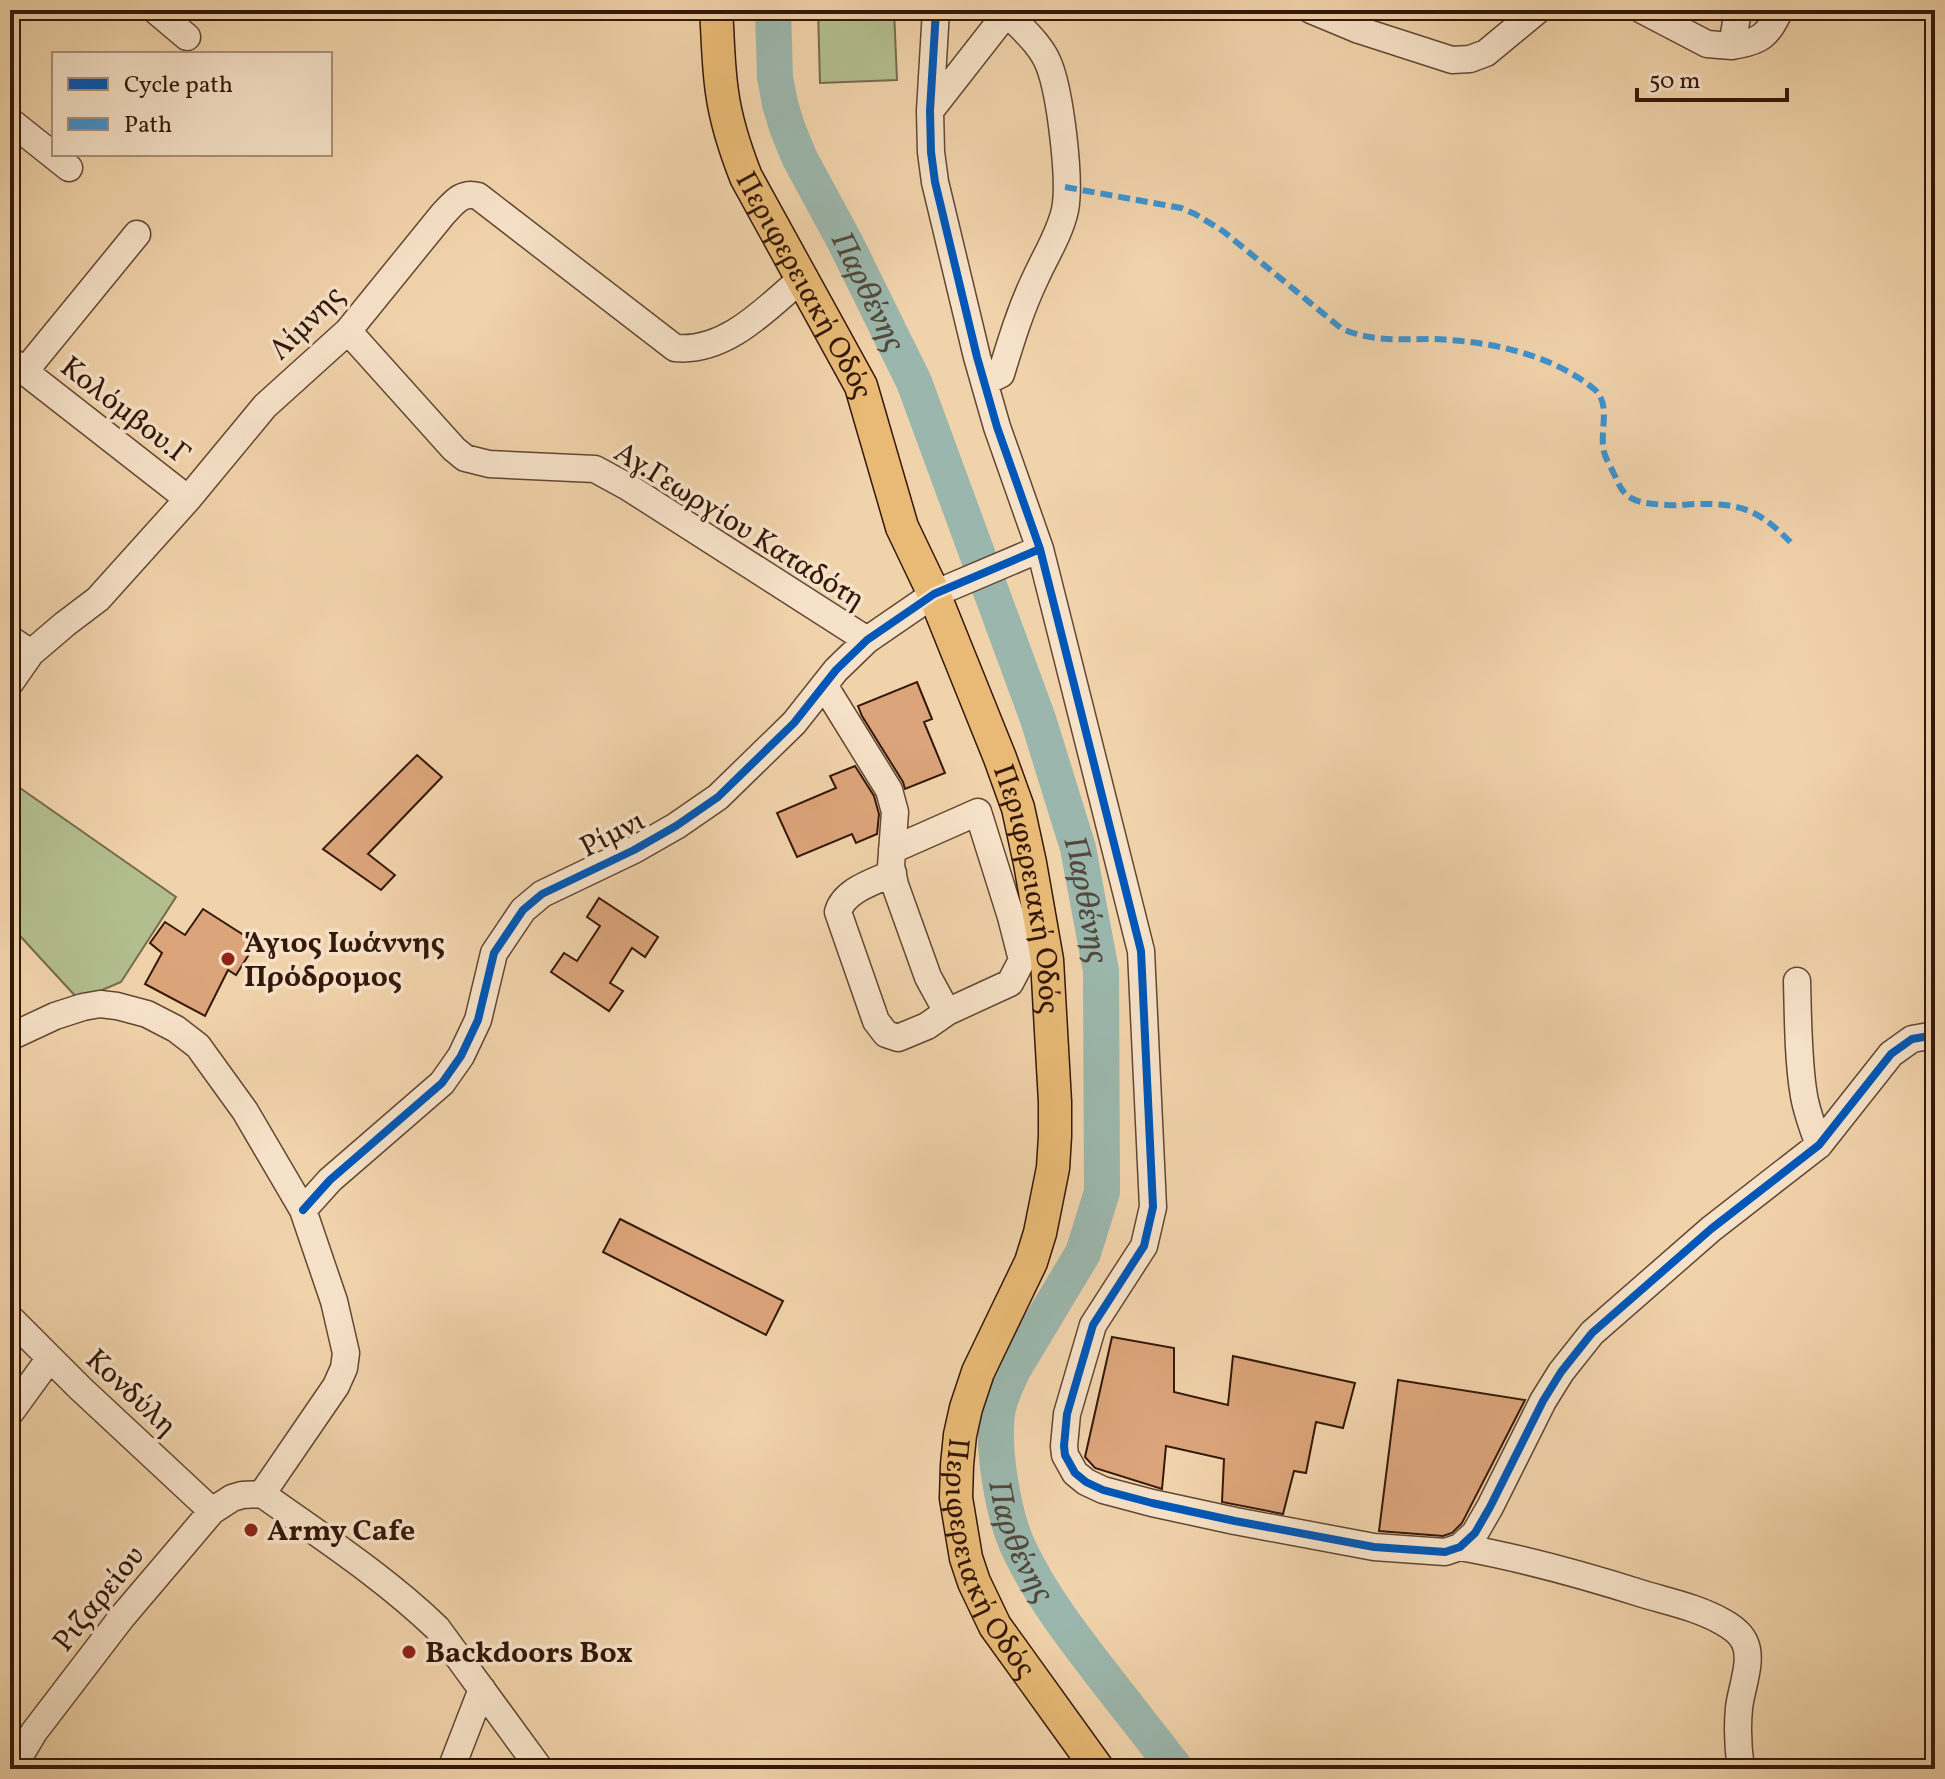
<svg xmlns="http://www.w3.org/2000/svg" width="1945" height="1779" font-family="Vollkorn,serif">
<rect width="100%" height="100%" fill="#f1d3ab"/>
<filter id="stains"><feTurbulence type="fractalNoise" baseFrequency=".0025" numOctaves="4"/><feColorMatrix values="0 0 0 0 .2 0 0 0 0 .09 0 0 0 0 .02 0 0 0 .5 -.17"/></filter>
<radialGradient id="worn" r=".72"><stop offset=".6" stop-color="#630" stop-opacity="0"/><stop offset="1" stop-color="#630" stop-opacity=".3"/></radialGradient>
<path fill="#b3be8e" stroke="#746b4c" stroke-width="2" d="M 818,10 L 894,10 L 897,80 L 820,83 Z
M 10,781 L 176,897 L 121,982 L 79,1000 L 10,925 Z"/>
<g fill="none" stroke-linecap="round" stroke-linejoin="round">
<path stroke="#9bb7ad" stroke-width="36" id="s1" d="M 773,10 L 775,77 L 780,104 L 787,127 L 799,157 L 845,242 L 914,382 L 1038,719 L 1078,848 L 1101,971 L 1102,1192 L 1083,1253 L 1014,1368 C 1008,1381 1001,1394 998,1408 C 991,1445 1003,1517 1020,1551 C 1041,1595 1071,1634 1101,1673 C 1126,1705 1151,1737 1176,1769"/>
</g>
<path fill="#dca47a" stroke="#34180a" stroke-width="2" d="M 917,682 L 932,719 L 924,722 L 945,773 L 905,789 L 903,782 L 862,716 L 858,706 Z
M 417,755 L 442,777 L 368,854 L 395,875 L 381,890 L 323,849 Z
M 855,766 L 874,796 L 879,814 L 877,834 L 856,843 L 852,834 L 797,857 L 777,813 L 836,788 L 830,776 Z
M 599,898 L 658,937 L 645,957 L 632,948 L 610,983 L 623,991 L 609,1011 L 551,972 L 564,953 L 577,961 L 600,926 L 587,917 Z
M 203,909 L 256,943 L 236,975 L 228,970 L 205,1016 L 145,984 L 162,953 L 150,943 L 165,922 L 185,935 Z
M 620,1219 L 783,1301 L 766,1335 L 603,1252 Z
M 1112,1337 L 1174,1348 L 1174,1392 L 1228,1405 L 1233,1356 L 1355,1383 L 1343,1428 L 1316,1422 L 1306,1473 L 1294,1471 L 1283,1514 L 1222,1502 L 1224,1459 L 1166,1446 L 1162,1489 L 1095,1468 L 1085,1457 Z
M 1398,1380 L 1525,1400 L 1462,1523 L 1452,1533 L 1443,1536 L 1379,1531 Z"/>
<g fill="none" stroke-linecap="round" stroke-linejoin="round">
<defs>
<path id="minor" d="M 155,10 L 187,37
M 1311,10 L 1359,30 L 1452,60 L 1470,59 L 1486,53 L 1538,10
M 1642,10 L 1707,44 L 1732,46 L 1738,10
M 1732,46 C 1762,41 1767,36 1780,10
M 930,111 L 1009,10
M 10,121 L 69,168
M 348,331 L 454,449 L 465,458 L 489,464 L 595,469 L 628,487 L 867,640
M 10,360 L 188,499
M 25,371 L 137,234
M 985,382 L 1001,374 C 1011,341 1021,308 1036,277 C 1046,255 1060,233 1065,210 C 1071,180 1060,93 1049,65 C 1041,44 1022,29 1007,13
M 1040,549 L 1141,951 L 1153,1207 L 1144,1246 L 1093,1325 L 1067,1414 L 1064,1446 L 1065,1455 L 1075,1473 L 1086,1482 L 1103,1490 L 1152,1503 L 1235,1521 L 1374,1547 L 1445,1552 L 1460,1547 L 1475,1533 L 1490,1507 L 1543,1401 L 1561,1372 L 1592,1333 L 1711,1229 L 1819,1145 L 1891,1054 L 1912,1039 L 1935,1035
M 10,639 L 31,653
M 10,683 L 31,653 L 65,624 L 98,599 L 188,499 L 265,406 L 348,331 L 443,214 C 453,204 461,191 478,196 L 675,348 C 726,353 767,308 802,278
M 824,685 L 889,790 L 895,812 L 891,866 L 895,885 L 928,977 L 947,1012 L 927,1026 L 898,1038 L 886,1034 L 876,1021 L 838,912 C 844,890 874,882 893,873
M 892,850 L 978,812 L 1011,917 L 1022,960 L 1010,983 L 947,1012
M 1797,981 C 1798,1017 1798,1062 1804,1096 C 1807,1113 1813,1129 1819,1145
M 10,1037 L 55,1016 L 83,1007 L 100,1004 L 117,1006 L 147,1014 L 176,1029 L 198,1046 L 245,1111 L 303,1210 L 334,1301 L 346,1353 L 344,1368 L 336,1386 L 262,1494
M 303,1210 L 330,1180 L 442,1083 L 461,1056 L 478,1020 L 494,953 L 523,910 L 542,894 L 634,850 L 676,826 L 718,797 L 794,723 L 836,670 L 867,640 L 934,594 L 1040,549 L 997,427 L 977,357 L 935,182 L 931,152 L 930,111 L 936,10
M 10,1318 L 80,1388 L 212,1511
M 10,1413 L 50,1358
M 262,1494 C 322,1537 384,1577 437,1628 L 540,1769
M 1460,1547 C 1522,1558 1583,1575 1643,1594 C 1670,1602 1699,1608 1723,1622 C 1732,1627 1741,1633 1745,1643 C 1753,1661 1741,1689 1739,1708 C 1737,1729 1738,1749 1741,1769
M 16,1769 L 22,1752 L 34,1732 L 122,1617 L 212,1511 L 232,1498 L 242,1495 L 262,1494
M 451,1769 L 482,1689"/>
<g id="major">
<path id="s2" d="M 716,10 C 718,37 718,65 722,92 C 726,122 735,149 746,177 L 861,386 L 902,527 L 934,594 L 1000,758 L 1018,808 L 1030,863 L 1047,960 L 1055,1102 L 1055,1136 L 1053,1168 L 1040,1233 L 1031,1262 L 978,1372 L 966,1408 L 960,1435 L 957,1465 L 956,1498 L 966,1558 L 974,1582 L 995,1626 L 1098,1769"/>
</g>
</defs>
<use href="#minor" stroke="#634732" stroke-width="29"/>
<use href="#major" stroke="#34180a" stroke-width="35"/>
<use href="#minor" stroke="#f6e2c8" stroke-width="26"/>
<use href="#major" stroke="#e8ba76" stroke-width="32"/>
<path stroke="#3d93d2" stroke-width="6" stroke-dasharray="12 6" stroke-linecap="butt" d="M 1065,187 L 1181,208 L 1195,214 L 1223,231 L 1342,329 C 1374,342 1399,339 1432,339 C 1487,341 1550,353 1594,389 C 1612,404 1599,431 1604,452 C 1606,460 1611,467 1614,474 C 1619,484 1621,492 1631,498 C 1642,504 1654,504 1667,505 C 1677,506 1687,504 1697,504 C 1744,503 1762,512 1794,546"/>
<defs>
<path id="cycleway" d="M 1040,549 L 1141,951 L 1153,1207 L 1144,1246 L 1093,1325 L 1067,1414 L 1064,1446 L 1065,1455 L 1075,1473 L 1086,1482 L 1103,1490 L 1152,1503 L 1235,1521 L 1374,1547 L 1445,1552 L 1460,1547 L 1475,1533 L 1490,1507 L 1543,1401 L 1561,1372 L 1592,1333 L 1711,1229 L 1819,1145 L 1891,1054 L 1912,1039 L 1935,1035
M 303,1210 L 330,1180 L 442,1083 L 461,1056 L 478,1020 L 494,953 L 523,910 L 542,894 L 634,850 L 676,826 L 718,797 L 794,723 L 836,670 L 867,640 L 934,594 L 1040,549 L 997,427 L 977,357 L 935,182 L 931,152 L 930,111 L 936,10"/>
</defs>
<use href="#cycleway" stroke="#f6e2c8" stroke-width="13"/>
<use href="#cycleway" stroke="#0057b8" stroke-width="8"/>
</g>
<g fill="#8f2418" stroke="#f6e2c8" stroke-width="3">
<circle cx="228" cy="959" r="8"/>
<circle cx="251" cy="1530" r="8"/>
<circle cx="409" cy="1652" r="8"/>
</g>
<g text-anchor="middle" stroke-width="7" stroke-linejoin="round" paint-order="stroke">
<g font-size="30" fill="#34180a" stroke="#f6e2c8">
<text dy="10" stroke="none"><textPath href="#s2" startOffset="294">Περιφερειακή Οδός</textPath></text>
<text transform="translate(306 322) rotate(-45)" y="10">Λίμνης</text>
<text transform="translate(126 410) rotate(38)" y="10">Κολόμβου.Γ</text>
<text transform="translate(740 525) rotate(32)" y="10">Αγ.Γεωργίου Καταδότη</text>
<text transform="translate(612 833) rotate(-27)" y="10">Ρίμνι</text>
<text dy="10" stroke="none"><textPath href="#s2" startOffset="942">Περιφερειακή Οδός</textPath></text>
<text transform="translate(132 1392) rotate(43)" y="10">Κονδύλη</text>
<text dy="10" stroke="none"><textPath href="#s2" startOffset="1638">Περιφερειακή Οδός</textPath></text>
<text transform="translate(98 1598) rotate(-51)" y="10">Ριζαρείου</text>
</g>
<g font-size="30" font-weight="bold" fill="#34180a" stroke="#f6e2c8" text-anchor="start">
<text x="244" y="952">Άγιος Ιωάννης<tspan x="244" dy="34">Πρόδρομος</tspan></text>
<text x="267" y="1540">Army Cafe</text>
<text x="425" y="1662">Backdoors Box</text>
</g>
<g font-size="32" font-style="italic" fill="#53483b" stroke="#f6e2c8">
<text dy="11" stroke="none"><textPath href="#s1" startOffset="302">Παρθένης</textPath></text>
<text dy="11" stroke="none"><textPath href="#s1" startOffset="950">Παρθένης</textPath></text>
<text dy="11" stroke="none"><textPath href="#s1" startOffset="1622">Παρθένης</textPath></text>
</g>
</g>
<rect width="1945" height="1779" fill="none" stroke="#f1d3ab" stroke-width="40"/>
<rect x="12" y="12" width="1921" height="1755" fill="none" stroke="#34180a" stroke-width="4"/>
<rect x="20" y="20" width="1905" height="1739" fill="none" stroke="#34180a" stroke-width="2"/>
<rect x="52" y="52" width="280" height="104" fill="#f6e2c8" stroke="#a8917c" stroke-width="2"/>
<rect x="68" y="78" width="40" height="12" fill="#0057b8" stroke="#a8917c" stroke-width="2"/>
<text x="124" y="92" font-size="24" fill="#34180a">Cycle path</text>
<rect x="68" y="118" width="40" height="12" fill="#3d93d2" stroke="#a8917c" stroke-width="2"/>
<text x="124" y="132" font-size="24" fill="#34180a">Path</text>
<path d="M1637 88v12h150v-12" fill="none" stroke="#34180a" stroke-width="4"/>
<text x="1649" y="88" font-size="24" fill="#34180a" stroke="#f6e2c8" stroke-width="6" paint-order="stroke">50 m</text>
<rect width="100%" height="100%" filter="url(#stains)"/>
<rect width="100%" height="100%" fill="url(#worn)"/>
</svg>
